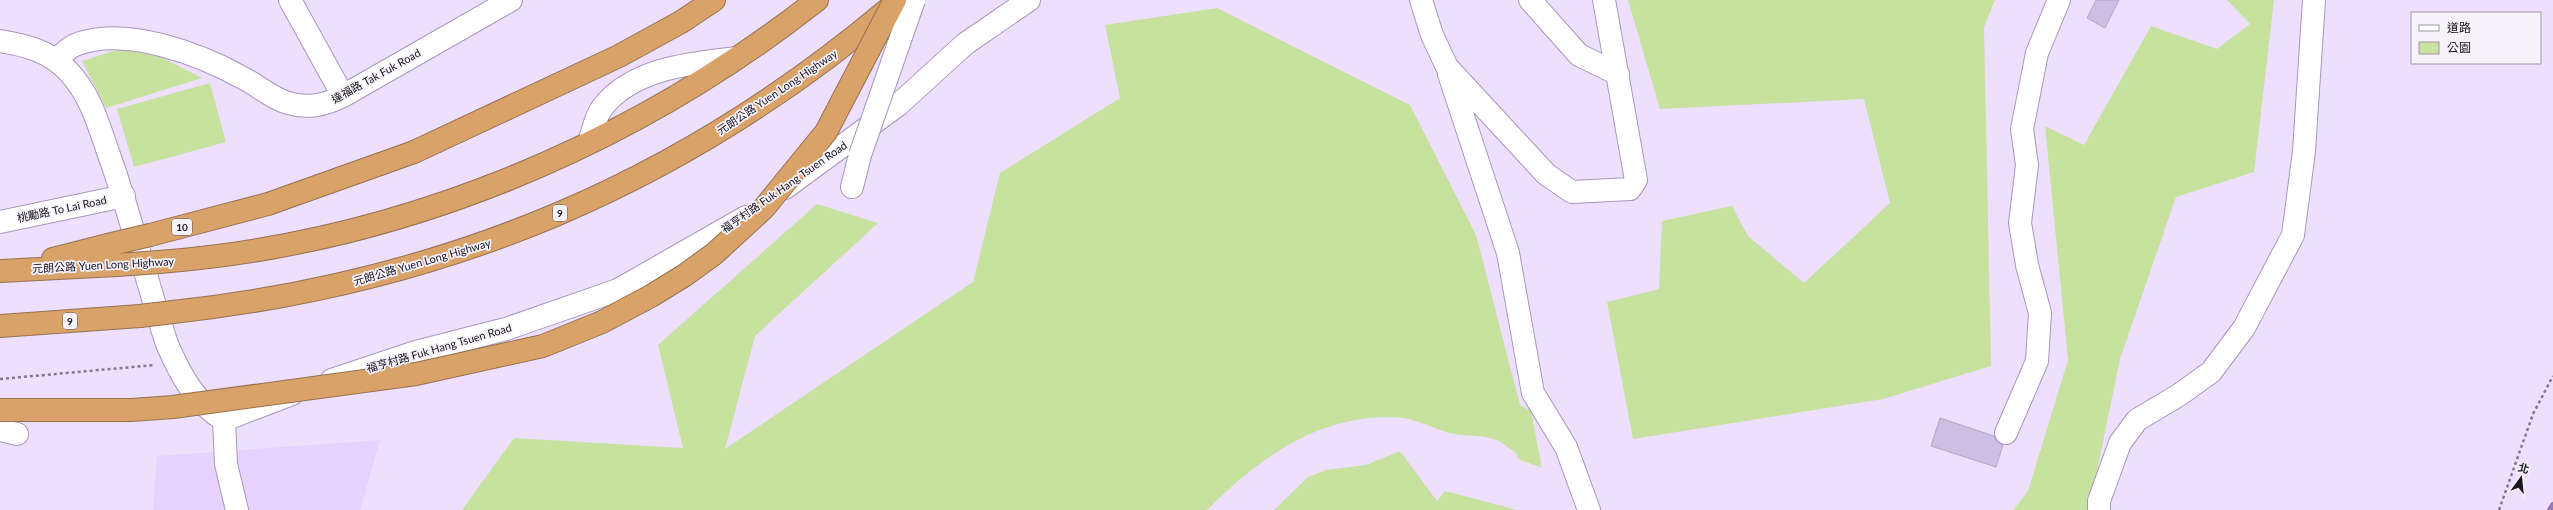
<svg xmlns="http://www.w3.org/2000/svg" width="2553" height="510" font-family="Lato,'Noto Sans TC',sans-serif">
<rect width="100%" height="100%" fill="#eedfff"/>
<path fill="#e7d1ff" d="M 380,440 L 360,510 L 153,510 L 157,456 Z"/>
<path fill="#c6e29e" d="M 1628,0 L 1995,0 L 1984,27 L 1991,366 L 1883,399 L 1633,439 L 1607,302 L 1659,289 L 1662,221 L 1732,206 L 1748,236 L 1804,283 L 1890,203 L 1864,99 L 1660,109 Z
M 2227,0 L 2274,0 L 2254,172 L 2176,197 L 2120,359 L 2089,510 L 2013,510 L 2028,491 L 2068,360 L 2045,126 L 2084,145 L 2151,26 L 2217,49 L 2250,24 Z
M 1217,8 L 1410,105 L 1476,235 L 1520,405 L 1531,411 L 1542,468 L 1518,459 L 1517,454 C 1511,450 1504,443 1497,440 C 1482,434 1465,437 1449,433 C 1435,429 1418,420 1403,418 C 1323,411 1260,457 1207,510 L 462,510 L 514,438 L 683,448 L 658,345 L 817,204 L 878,223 L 755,336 L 725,449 L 973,282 L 1000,173 L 1120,98 L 1105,25 Z
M 122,48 L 163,58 L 202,78 L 106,108 L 82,61 Z
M 210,83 L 226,142 L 134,167 L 117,109 Z
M 1400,451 L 1437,501 L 1445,491 L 1517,510 L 1274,510 L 1308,477 L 1326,470 L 1366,465 Z"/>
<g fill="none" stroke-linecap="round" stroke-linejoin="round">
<path stroke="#9a79ba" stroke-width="6" d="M 2550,510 L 2553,505"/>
</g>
<path fill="#cfbde3" stroke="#b6a4ca" d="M 2096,0 L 2119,0 L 2105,28 L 2087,18 Z
M 1940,418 L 1994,436 L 1996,441 L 2003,445 L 1996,467 L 1931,446 Z"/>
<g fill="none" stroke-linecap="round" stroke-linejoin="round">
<defs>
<path id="minor" d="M 290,0 L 343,96
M 1421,0 L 1432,35 L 1447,67 L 1546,174 L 1572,192 L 1630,189 L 1636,180 L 1604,0
M 1530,0 L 1579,55 L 1618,74
M 0,41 C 26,45 49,51 68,71 C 90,94 98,123 108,152 C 131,215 146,280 167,344 C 180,374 195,403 224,420 L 292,394
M 56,60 C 62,55 68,48 75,45 C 124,25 200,54 243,78 C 259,86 271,98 288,103 C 308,109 325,105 343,96 L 511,0
M 1449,74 L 1508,253 L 1533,393 L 1566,447 L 1589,510
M 589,142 C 593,132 595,117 602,108 C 632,68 692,63 737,58
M 852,187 L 860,155
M 785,188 L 898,105 L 965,44 L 1029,0
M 0,222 L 124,196
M 332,380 L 416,352 L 506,329 L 618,290 L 746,217
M 224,420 L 226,464 L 237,510
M 0,430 L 17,434
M 2006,433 L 2037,361 L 2040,313 L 2027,265 L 2020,223 L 2027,165 L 2022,129 L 2037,53 L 2059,0
M 2099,510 L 2099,501 L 2120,443 L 2137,420 L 2179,395 L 2211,372 L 2244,328 L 2293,235 L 2304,151 L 2314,0"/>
<path id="highway" d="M 150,235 L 268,204 L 414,152 L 619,56 L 681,22 L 714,0
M 53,259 L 112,244
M 159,262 C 397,244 629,148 817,0
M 0,271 L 117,265
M 173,312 C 448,282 682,184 893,5
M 0,326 L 140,316"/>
</defs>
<use href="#minor" stroke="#a897bc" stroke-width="24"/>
<use href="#highway" stroke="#967150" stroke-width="24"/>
<path stroke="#82788e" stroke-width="2.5" stroke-dasharray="3 3" stroke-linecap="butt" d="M 0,379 L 155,365
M 2499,510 L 2533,414 L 2553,376"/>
<use href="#minor" stroke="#fff" stroke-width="22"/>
<use href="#highway" stroke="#d8a269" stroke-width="22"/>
<defs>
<path id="minor-bridge" d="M 860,155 L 914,0"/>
<path id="highway-bridge" d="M 112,244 L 150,235
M 117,265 L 159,262
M 140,316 L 173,312
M 0,410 L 131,410 L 173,407 L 416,374 L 543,346 L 602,322 L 651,296 L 685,275 L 714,254 L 764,208 L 826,132 L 895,0"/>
</defs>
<use href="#minor-bridge" stroke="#a897bc" stroke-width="24" stroke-linecap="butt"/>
<use href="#highway-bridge" stroke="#967150" stroke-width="24" stroke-linecap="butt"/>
<use href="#minor-bridge" stroke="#fff" stroke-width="22"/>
<use href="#highway-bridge" stroke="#d8a269" stroke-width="22"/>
</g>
<g text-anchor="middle" stroke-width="3.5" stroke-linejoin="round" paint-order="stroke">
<g fill="#f5f2fa" stroke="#5c5763" stroke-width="1">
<rect x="553" y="205" width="14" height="16" rx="3"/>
<rect x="172" y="219" width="20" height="16" rx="3"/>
<rect x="63" y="313" width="14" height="16" rx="3"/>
</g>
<g font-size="10" font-weight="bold" fill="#1b1522">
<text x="560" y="217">9</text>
<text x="182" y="231">10</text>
<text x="70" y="325">9</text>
</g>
<g font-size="11" fill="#1b1522" stroke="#f5f2fa">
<text transform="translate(376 76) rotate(-29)" y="4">達福路 Tak Fuk Road</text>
<text transform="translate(777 92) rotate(-34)" y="4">元朗公路 Yuen Long Highway</text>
<text transform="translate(784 187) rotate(-35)" y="4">福亨村路 Fuk Hang Tsuen Road</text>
<text transform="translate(62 209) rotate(-12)" y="4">桃勵路 To Lai Road</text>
<text transform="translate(422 262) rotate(-16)" y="4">元朗公路 Yuen Long Highway</text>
<text transform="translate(103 265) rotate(-3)" y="4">元朗公路 Yuen Long Highway</text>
<text transform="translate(439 348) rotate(-16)" y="4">福亨村路 Fuk Hang Tsuen Road</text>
</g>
</g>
<rect x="2411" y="12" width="130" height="52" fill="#f5f2fa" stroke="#9e9aa4"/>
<rect x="2419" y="25" width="20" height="6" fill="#ffffff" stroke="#9e9aa4"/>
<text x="2447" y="32" font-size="12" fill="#1b1522">道路</text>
<rect x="2419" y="42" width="20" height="12" fill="#c6e29e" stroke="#9e9aa4"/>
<text x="2447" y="52" font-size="12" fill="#1b1522">公園</text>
<g transform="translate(2521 478) rotate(15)" stroke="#f5f2fa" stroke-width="3" paint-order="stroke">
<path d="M0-3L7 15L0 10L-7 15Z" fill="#1b1522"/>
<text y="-6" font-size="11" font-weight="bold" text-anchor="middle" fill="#1b1522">北</text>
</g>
</svg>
